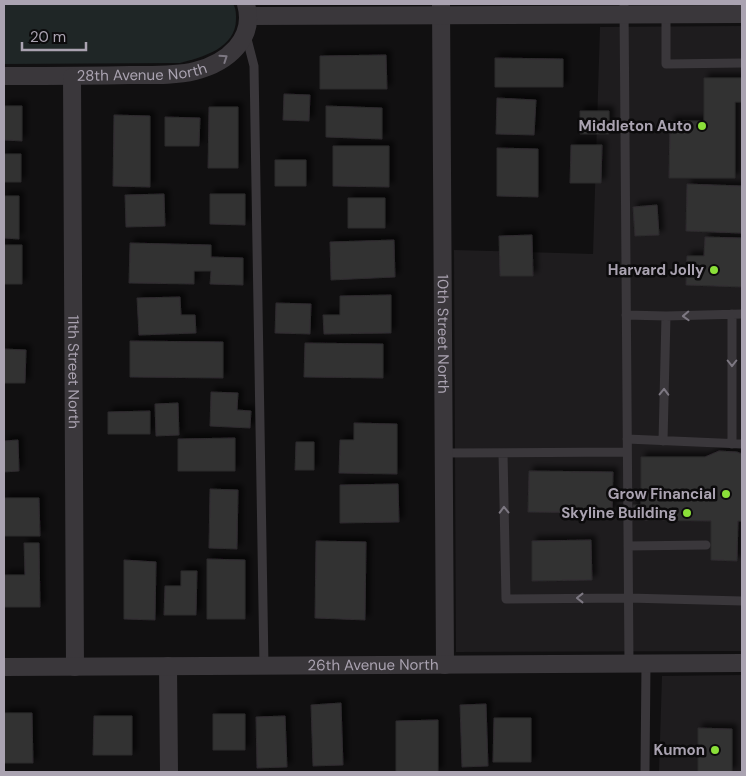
<svg xmlns="http://www.w3.org/2000/svg" width="746" height="776" font-family="'DM Sans',sans-serif">
<defs>
<filter id="shadow"><feDropShadow dx="4.5" dy="-4.5" stdDeviation="2.5" flood-color="#0009"/></filter>
</defs>
<rect width="100%" height="100%" fill="#111011"/>
<path fill="#1e1c1e" d="M 742,26 L 742,651 L 456,652 L 454,250 L 593,254 L 600,27 Z
M 742,675 L 742,772 L 659,772 L 662,676 Z"/>
<path fill="#1f2626" d="M 4,4 L 233,4 C 236,9 236,13 236,19 C 236,48 203,57 180,63 L 4,64 Z"/>
<path fill="#323033" stroke="#2d2a2d" filter="url(#shadow)" d="M 386,55 L 387,89 L 320,89 L 320,56 Z
M 495,58 L 563,59 L 563,87 L 495,87 Z
M 704,78 L 742,78 L 742,102 L 735,102 L 735,178 L 669,178 L 670,121 L 704,121 Z
M 284,94 L 310,95 L 309,121 L 283,120 Z
M 497,98 L 536,100 L 534,135 L 496,134 Z
M 4,106 L 22,106 L 22,141 L 4,140 Z
M 326,106 L 382,108 L 382,139 L 326,137 Z
M 209,107 L 238,107 L 238,168 L 208,168 Z
M 580,111 L 609,111 L 609,134 L 580,134 Z
M 114,115 L 150,116 L 150,187 L 113,186 Z
M 165,117 L 200,118 L 199,146 L 165,146 Z
M 571,145 L 602,145 L 601,183 L 570,183 Z
M 333,146 L 389,146 L 389,187 L 333,186 Z
M 497,148 L 538,149 L 538,197 L 497,196 Z
M 4,154 L 21,154 L 21,182 L 4,182 Z
M 275,160 L 306,160 L 306,186 L 275,186 Z
M 687,184 L 742,186 L 741,233 L 686,231 Z
M 164,194 L 165,226 L 126,227 L 125,195 Z
M 210,194 L 245,194 L 245,225 L 210,224 Z
M 4,196 L 19,196 L 19,239 L 4,238 Z
M 348,198 L 385,198 L 385,228 L 348,228 Z
M 657,205 L 659,235 L 635,236 L 633,207 Z
M 532,235 L 533,276 L 500,276 L 499,236 Z
M 705,237 L 742,238 L 742,287 L 686,285 L 687,256 L 704,256 Z
M 394,240 L 395,277 L 331,280 L 330,242 Z
M 130,243 L 211,245 L 211,257 L 243,258 L 243,285 L 210,284 L 211,271 L 194,271 L 194,284 L 129,283 Z
M 4,245 L 22,245 L 22,284 L 4,284 Z
M 391,295 L 391,333 L 324,334 L 323,315 L 340,315 L 340,296 Z
M 180,297 L 181,315 L 195,315 L 196,333 L 139,335 L 137,298 Z
M 276,303 L 311,304 L 310,334 L 275,333 Z
M 130,341 L 223,342 L 223,378 L 130,377 Z
M 305,343 L 383,344 L 383,378 L 304,377 Z
M 4,349 L 26,350 L 25,383 L 4,383 Z
M 211,392 L 238,393 L 237,410 L 251,411 L 250,428 L 210,426 Z
M 178,403 L 179,435 L 156,436 L 155,404 Z
M 150,411 L 150,434 L 108,434 L 108,412 Z
M 354,423 L 397,424 L 397,474 L 339,473 L 340,440 L 354,440 Z
M 235,438 L 235,471 L 178,471 L 178,439 Z
M 18,440 L 19,471 L 4,472 L 4,441 Z
M 296,442 L 314,442 L 314,470 L 295,470 Z
M 719,451 L 737,452 L 742,454 L 742,521 L 738,521 L 737,561 L 711,560 L 711,521 L 632,520 L 633,505 L 641,505 L 641,457 L 705,457 Z
M 529,471 L 613,472 L 612,513 L 528,512 Z
M 398,484 L 399,522 L 340,523 L 340,485 Z
M 210,489 L 238,490 L 237,549 L 209,548 Z
M 4,498 L 39,498 L 40,536 L 4,536 Z
M 591,540 L 592,580 L 532,581 L 532,541 Z
M 316,541 L 366,542 L 365,620 L 315,618 Z
M 24,543 L 39,543 L 40,607 L 4,607 L 4,575 L 25,575 Z
M 207,559 L 245,560 L 245,619 L 207,619 Z
M 124,560 L 156,562 L 155,620 L 124,619 Z
M 181,571 L 197,571 L 196,615 L 164,615 L 165,586 L 181,586 Z
M 341,703 L 343,765 L 313,766 L 311,705 Z
M 486,704 L 488,766 L 462,767 L 460,705 Z
M 4,713 L 32,713 L 33,763 L 4,763 Z
M 213,714 L 245,714 L 245,750 L 213,750 Z
M 94,716 L 132,716 L 132,755 L 93,755 Z
M 285,716 L 287,767 L 257,768 L 256,717 Z
M 494,718 L 531,718 L 531,762 L 493,762 Z
M 438,720 L 438,772 L 396,772 L 396,721 Z
M 698,728 L 732,729 L 732,772 L 698,772 Z"/>
<g fill="none" stroke-linecap="round" stroke-linejoin="round">
<path stroke="#3a373b" stroke-width="9" d="M 624,4 L 629,664
M 666,14 L 666,64 L 742,63
M 246,35 L 254,66 L 264,666
M 732,314 L 732,444
M 626,315 L 666,316 L 663,441
M 666,316 L 742,314
M 627,439 L 742,444
M 444,453 L 627,452
M 503,453 L 506,599 L 628,598 L 742,601
M 628,546 L 706,545
M 645,772 L 646,663"/>
<g stroke="#3a373b" stroke-width="18">
<path id="s1" d="M 441,4 L 445,665"/>
<path d="M 250,16 L 742,14"/>
<path id="s2" d="M 4,76 C 46,76 88,76 130,75 C 151,75 175,76 195,71 C 227,63 256,39 246,4"/>
<path id="s3" d="M 72,77 L 75,667"/>
<path d="M 168,666 L 169,772"/>
<path id="s4" d="M 4,667 L 742,663"/>
</g>
</g>
<defs><path id="oneway-chevron" d="M-2-3.5L2.5 0L-2 3.5" fill="none" stroke-width="1.6" stroke-linecap="round" stroke-linejoin="round" transform="scale(1.25)"/></defs>
<g stroke="#7d7882">
<use href="#oneway-chevron" transform="translate(224 58) rotate(-34)"/>
<use href="#oneway-chevron" transform="translate(686 316) rotate(178)"/>
<use href="#oneway-chevron" transform="translate(732 363) rotate(90)"/>
<use href="#oneway-chevron" transform="translate(664 392) rotate(-89)"/>
<use href="#oneway-chevron" transform="translate(504 510) rotate(-91)"/>
<use href="#oneway-chevron" transform="translate(580 598) rotate(180)"/>
</g>
<g fill="#8be039" stroke="#0c0b0c" stroke-width="2">
<circle cx="702" cy="126" r="5"/>
<circle cx="714" cy="270" r="5"/>
<circle cx="726" cy="494" r="5"/>
<circle cx="687" cy="513" r="5"/>
<circle cx="715" cy="750" r="5"/>
</g>
<g text-anchor="middle" stroke-width="5" stroke-linejoin="round" paint-order="stroke">
<g font-size="15" fill="#aaa3b1" stroke="#0c0b0c">
<text dy="5" stroke="none"><textPath href="#s2" startOffset="138">28th Avenue North</textPath></text>
<text dy="5" stroke="none"><textPath href="#s1" startOffset="330">10th Street North</textPath></text>
<text dy="5" stroke="none"><textPath href="#s3" startOffset="295">11th Street North</textPath></text>
<text dy="5" stroke="none"><textPath href="#s4" startOffset="369">26th Avenue North</textPath></text>
</g>
<g font-size="15" font-weight="bold" fill="#aaa3b1" stroke="#0c0b0c" text-anchor="end">
<text x="692" y="131">Middleton Auto</text>
<text x="704" y="275">Harvard Jolly</text>
<text x="716" y="499">Grow Financial</text>
<text x="677" y="518">Skyline Building</text>
<text x="705" y="755">Kumon</text>
</g>
</g>
<rect width="746" height="776" fill="none" stroke="#aaa3b1" stroke-width="10"/>
<path d="M22 42v8h64v-8" fill="none" stroke="#aaa3b1" stroke-width="2.5"/>
<text x="30" y="42" font-size="15" fill="#aaa3b1" stroke="#0c0b0c" stroke-width="4" paint-order="stroke">20 m</text>
</svg>
